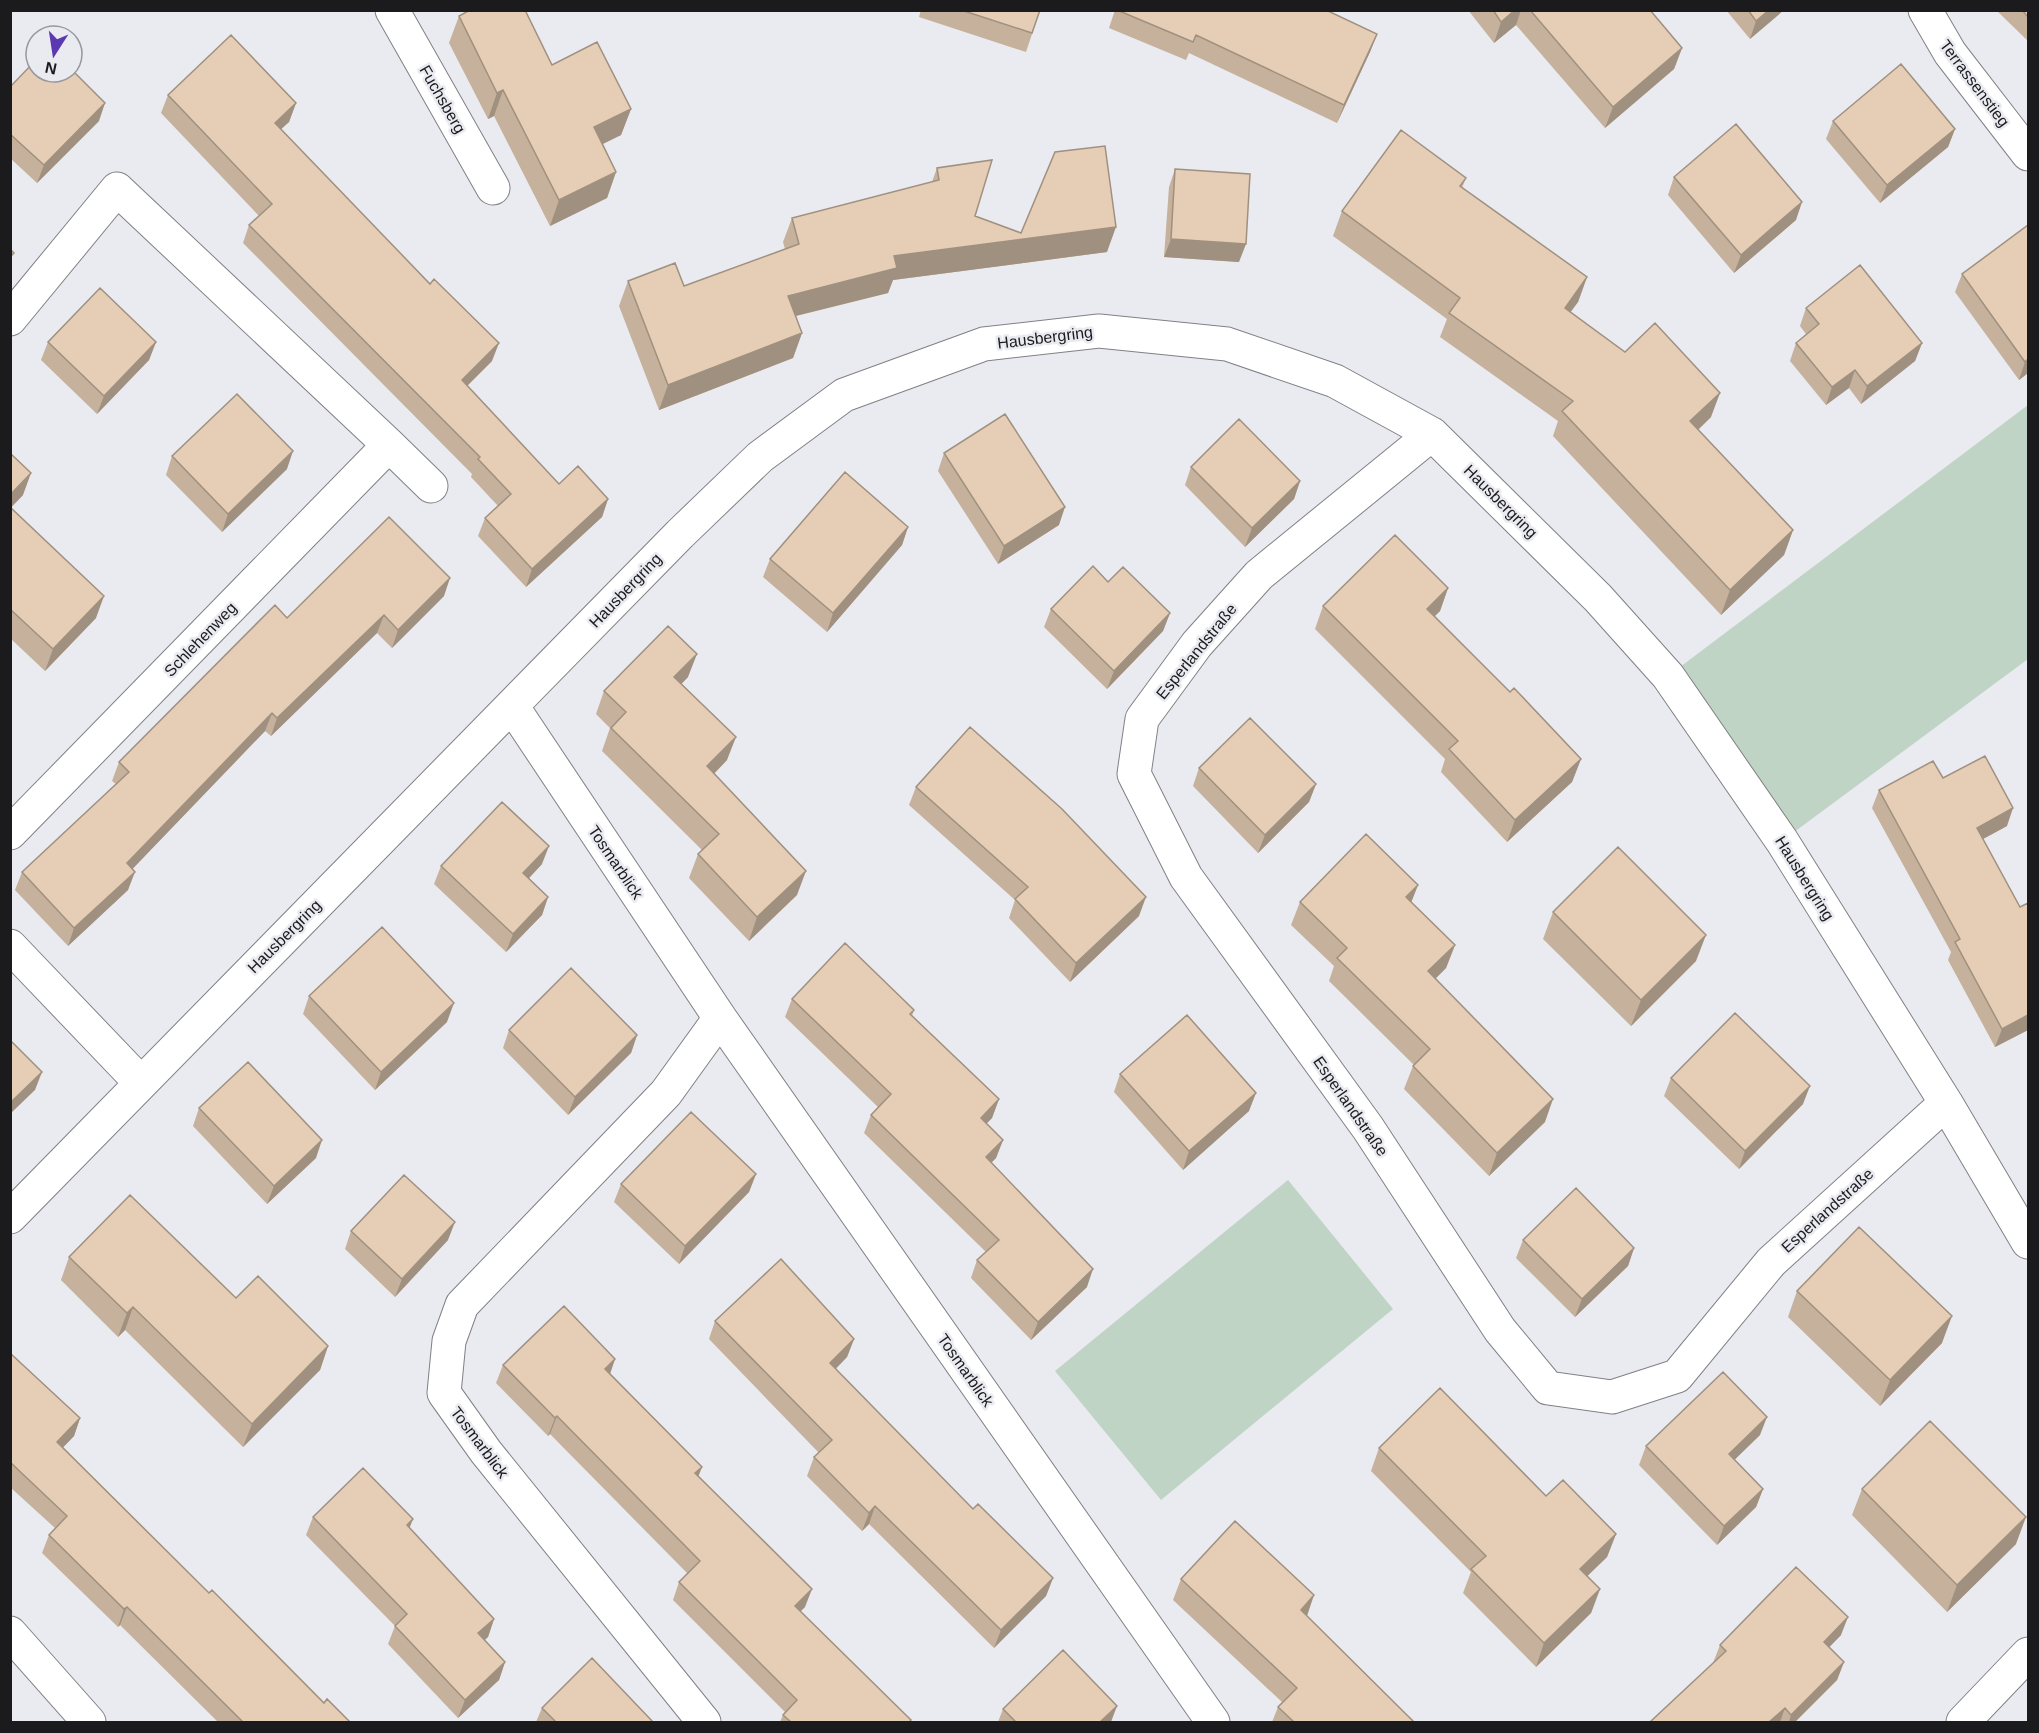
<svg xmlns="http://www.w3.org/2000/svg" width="2039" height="1733" font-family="Helvetica,sans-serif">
<rect width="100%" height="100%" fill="#eaeaf1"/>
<path fill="#bfd4c4" d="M 2028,405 L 2028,659 L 1782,841 L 1668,676 Z
M 1288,1180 L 1393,1309 L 1161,1500 L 1055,1371 Z"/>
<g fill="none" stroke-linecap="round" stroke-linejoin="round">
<defs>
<path id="minor" d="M 392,10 L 493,188
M 1925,10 L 1950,53 L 2028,154
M 10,319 L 117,189 L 389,445 L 10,833
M 1432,434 L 1259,575 L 1197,644 L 1142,719 L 1134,774 L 1186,877 L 1368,1128 L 1500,1330 L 1548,1388 L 1612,1397 L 1677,1376 L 1771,1262 L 1946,1103
M 389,445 L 431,486
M 512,706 L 720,1018 L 666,1093 L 462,1305 L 449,1341 L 444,1393 L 486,1452 L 704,1722
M 10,946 L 140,1082
M 720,1018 L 1213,1722
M 10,1217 L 680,534 L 760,457 L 844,395 L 984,344 L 1099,331 L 1227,344 L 1335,381 L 1432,434 L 1598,598 L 1668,676 L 1782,841 L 1946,1103 L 2028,1242
M 10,1633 L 89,1722
M 1963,1722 L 2028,1654"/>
</defs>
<use href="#minor" stroke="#808086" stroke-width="35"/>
<use href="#minor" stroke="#fff" stroke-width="33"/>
</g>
<path fill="#c5b19c" d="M 921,10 L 1040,10 L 1026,52 L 919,17 Z
M 1115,10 L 1326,10 L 1377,34 L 1370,52 L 1337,123 L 1189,53 L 1186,60 L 1109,28 Z
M 1468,10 L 1650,10 L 1682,48 L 1674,69 L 1605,128 L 1516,25 L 1494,43 Z
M 1726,10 L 1784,10 L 1750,39 Z
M 1996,10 L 2028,10 L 2028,41 Z
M 459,16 L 552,65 L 631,109 L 621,135 L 603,144 L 616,172 L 607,198 L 550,226 L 494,116 L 488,119 L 449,43 Z
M 10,87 L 99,121 L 37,183 L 10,158 Z
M 168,95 L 296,103 L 289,122 L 281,129 L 492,361 L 467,386 L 559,484 L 608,499 L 602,517 L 526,587 L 478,536 L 485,518 L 498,506 L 471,477 L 472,474 L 243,243 L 249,225 L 259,216 L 161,113 Z
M 1833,121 L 1955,129 L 1948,147 L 1880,203 L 1826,139 Z
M 937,168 L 975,216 L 1021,233 L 1107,252 L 893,280 L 888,293 L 796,316 L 802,333 L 793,358 L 659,410 L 619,306 L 628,281 L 684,286 L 785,249 L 783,242 L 792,218 L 932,182 Z
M 1175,169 L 1239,262 L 1164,257 L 1169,187 Z
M 1674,177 L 1796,220 L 1734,273 L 1668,195 Z
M 1466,178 L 1462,188 L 1587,277 L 1578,302 L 1570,312 L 1711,417 L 1698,430 L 1793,530 L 1784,555 L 1721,615 L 1553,436 L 1558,421 L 1440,337 L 1447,319 L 1333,236 L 1342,211 Z
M 2028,225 L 2028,373 L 2019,380 L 1955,292 L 1962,274 Z
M 1806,308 L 1922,343 L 1915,361 L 1861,404 L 1849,388 L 1826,405 L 1790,361 L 1796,343 L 1806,334 L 1800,326 Z
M 48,342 L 156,342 L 149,360 L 97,414 L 41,360 Z
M 10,453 L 23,495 L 11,508 L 96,618 L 45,671 L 10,638 Z
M 944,453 L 1059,525 L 998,564 L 938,471 Z
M 172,456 L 287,469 L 222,532 L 166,475 Z
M 1191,467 L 1300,481 L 1294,499 L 1245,547 L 1185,485 Z
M 908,527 L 902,545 L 827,632 L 763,577 L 770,559 Z
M 1108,582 L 1170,613 L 1163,631 L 1107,689 L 1044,627 L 1051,609 Z
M 1448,588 L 1440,611 L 1435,616 L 1510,692 L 1581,759 L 1572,782 L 1507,842 L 1441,772 L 1445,759 L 1315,629 L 1323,606 Z
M 444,596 L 392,648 L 377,633 L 271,736 L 265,731 L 132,869 L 128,890 L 68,946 L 15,890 L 22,872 L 116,784 L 112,781 L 119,762 L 287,618 Z
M 688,677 L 681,684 L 727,760 L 714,774 L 797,895 L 749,941 L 689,878 L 698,854 L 702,850 L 602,751 L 610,728 L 596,714 L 604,691 Z
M 1199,768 L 1316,784 L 1309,802 L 1258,853 L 1193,786 Z
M 916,787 L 1139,916 L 1070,982 L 1009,918 L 1015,900 L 909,805 Z
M 1879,790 L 2007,826 L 1983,839 L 2028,1030 L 1995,1047 L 1948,960 L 1951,952 L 1872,808 Z
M 542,864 L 529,878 L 548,897 L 542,915 L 506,952 L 434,884 L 441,866 Z
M 1418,885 L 1411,902 L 1455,945 L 1446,968 L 1436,978 L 1545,1122 L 1489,1176 L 1404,1089 L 1413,1066 L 1414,1065 L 1329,981 L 1334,966 L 1291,925 L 1300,902 Z
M 1553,912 L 1696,961 L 1631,1026 L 1543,939 Z
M 309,996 L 447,1022 L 375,1090 L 303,1014 Z
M 792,999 L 914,1010 L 912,1016 L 999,1099 L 992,1118 L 986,1124 L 1003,1140 L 996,1158 L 991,1163 L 1087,1287 L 1031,1340 L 971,1278 L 977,1260 L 986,1252 L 864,1133 L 871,1115 L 878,1107 L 785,1017 Z
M 509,1030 L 637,1035 L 631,1053 L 568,1115 L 503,1048 Z
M 1120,1074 L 1249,1111 L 1183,1170 L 1114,1092 Z
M 1671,1078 L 1803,1104 L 1739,1169 L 1664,1096 Z
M 199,1108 L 316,1158 L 267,1204 L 193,1126 Z
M 756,1174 L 749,1192 L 679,1264 L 614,1202 L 621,1184 Z
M 351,1231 L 448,1240 L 395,1297 L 345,1249 Z
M 1523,1240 L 1634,1248 L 1628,1266 L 1575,1317 L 1516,1258 Z
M 69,1257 L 328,1346 L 320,1370 L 243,1447 L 125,1330 L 118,1337 L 61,1280 Z
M 1797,1291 L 1942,1343 L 1880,1406 L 1788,1317 Z
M 715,1321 L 854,1339 L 847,1357 L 836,1369 L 973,1509 L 1053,1578 L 1046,1596 L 994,1648 L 869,1524 L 862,1531 L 807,1476 L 814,1457 L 819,1453 L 709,1339 Z
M 10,1353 L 80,1418 L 74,1436 L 63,1447 L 209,1593 L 324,1703 L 350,1722 L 218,1722 L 120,1625 L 118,1627 L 42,1553 L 49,1535 L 55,1528 L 10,1487 Z
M 615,1359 L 610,1373 L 702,1467 L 698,1476 L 805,1607 L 800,1611 L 911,1720 L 911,1722 L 780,1722 L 783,1715 L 785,1712 L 673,1600 L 679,1582 L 688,1574 L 550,1434 L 548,1436 L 496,1383 L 503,1365 Z
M 1760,1435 L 1734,1460 L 1763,1489 L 1756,1507 L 1717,1545 L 1639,1465 L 1646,1446 Z
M 1379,1448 L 1616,1534 L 1607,1557 L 1587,1576 L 1600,1589 L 1591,1613 L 1536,1667 L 1463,1593 L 1471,1572 L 1371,1471 Z
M 1862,1489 L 2016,1544 L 1947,1612 L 1852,1515 Z
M 313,1517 L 410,1528 L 494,1619 L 488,1637 L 484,1640 L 505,1662 L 499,1680 L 458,1718 L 388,1644 L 395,1626 L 306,1535 Z
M 1181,1579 L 1307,1616 L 1414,1722 L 1272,1722 L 1278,1707 L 1282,1702 L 1173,1600 Z
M 1841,1635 L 1829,1647 L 1844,1662 L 1837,1680 L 1795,1722 L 1650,1722 L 1713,1663 L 1720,1645 Z
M 542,1708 L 653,1722 L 536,1722 Z
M 1003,1709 L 1111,1722 L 998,1722 Z"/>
<path fill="#a0907f" d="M 1515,10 L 1521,10 L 1516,25 L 1494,43 L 1501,22 Z
M 1769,10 L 1784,10 L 1750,39 L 1756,21 Z
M 1377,34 L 1370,52 L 1337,123 L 1344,105 Z
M 1682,48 L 1674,69 L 1605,128 L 1613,107 Z
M 503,90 L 494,116 L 488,119 L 497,93 Z
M 105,103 L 99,121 L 37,183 L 44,165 Z
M 296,103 L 289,122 L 268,141 L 275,123 Z
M 631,109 L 621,135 L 584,153 L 594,127 Z
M 1955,129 L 1948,147 L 1880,203 L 1887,185 Z
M 616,172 L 607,198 L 550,226 L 559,200 Z
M 1802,202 L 1796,220 L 1734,273 L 1741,255 Z
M 1116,227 L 1107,252 L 893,280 L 888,293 L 779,320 L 788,296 L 894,256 Z
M 1171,239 L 1246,244 L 1239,262 L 1164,257 Z
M 1587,277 L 1578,302 L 1556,332 L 1565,308 Z
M 802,333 L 793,358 L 659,410 L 668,385 Z
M 156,342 L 149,360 L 97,414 L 104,396 Z
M 499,343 L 492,361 L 455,398 L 462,380 Z
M 1922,343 L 1915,361 L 1861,404 L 1867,386 Z
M 2028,359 L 2028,373 L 2019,380 L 2025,362 Z
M 1855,370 L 1849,388 L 1826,405 L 1832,387 Z
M 1720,393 L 1711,417 L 1681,446 L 1690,421 Z
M 293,451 L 287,469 L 222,532 L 228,514 Z
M 31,473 L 23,495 L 10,508 L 10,495 Z
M 1300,481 L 1294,499 L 1245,547 L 1252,528 Z
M 608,499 L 602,517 L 526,587 L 532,569 Z
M 1065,507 L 1059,525 L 998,564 L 1004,546 Z
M 908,527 L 902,545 L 827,632 L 833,613 Z
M 1793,530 L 1784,555 L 1721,615 L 1730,590 Z
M 450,578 L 444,596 L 392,648 L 398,630 Z
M 1448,588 L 1440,611 L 1419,631 L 1427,609 Z
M 104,596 L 96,618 L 45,671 L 53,649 Z
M 1170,613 L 1163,631 L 1107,689 L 1114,671 Z
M 384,615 L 377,633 L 271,736 L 277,718 Z
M 697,654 L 688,677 L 666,700 L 674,677 Z
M 272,713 L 265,731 L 120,882 L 127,863 Z
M 736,737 L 727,760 L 698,790 L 707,766 Z
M 1581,759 L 1572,782 L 1507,842 L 1515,820 Z
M 1316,784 L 1309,802 L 1258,853 L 1265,835 Z
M 2013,808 L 2007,826 L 1970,846 L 1977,828 Z
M 549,846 L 542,864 L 517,891 L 523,873 Z
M 806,871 L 797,895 L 749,941 L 757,917 Z
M 135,872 L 128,890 L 68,946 L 74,928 Z
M 1418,885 L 1409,908 L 1406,897 Z
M 548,897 L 542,915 L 506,952 L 513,934 Z
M 1146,897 L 1139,916 L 1070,982 L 1076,963 Z
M 1706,935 L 1696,961 L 1631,1026 L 1641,1000 Z
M 1455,945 L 1446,968 L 1420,994 L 1428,971 Z
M 454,1003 L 447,1022 L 375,1090 L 381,1072 Z
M 2028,1015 L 2028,1030 L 1995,1047 L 2002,1029 Z
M 637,1035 L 631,1053 L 568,1115 L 575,1097 Z
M 42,1072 L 35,1090 L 10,1114 L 10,1103 Z
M 1810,1086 L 1803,1104 L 1739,1169 L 1745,1151 Z
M 1256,1093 L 1249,1111 L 1183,1170 L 1189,1151 Z
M 999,1099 L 992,1118 L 974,1136 L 981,1118 Z
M 1553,1099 L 1545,1122 L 1489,1176 L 1497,1153 Z
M 322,1140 L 316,1158 L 267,1204 L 274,1186 Z
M 1003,1140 L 996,1158 L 979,1175 L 986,1157 Z
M 756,1174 L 749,1192 L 679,1264 L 685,1246 Z
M 455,1222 L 448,1240 L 395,1297 L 402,1279 Z
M 1634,1248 L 1628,1266 L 1575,1317 L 1582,1299 Z
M 1093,1269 L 1087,1287 L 1031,1340 L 1038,1322 Z
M 133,1307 L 125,1330 L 118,1337 L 127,1313 Z
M 1952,1316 L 1942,1343 L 1880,1406 L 1890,1380 Z
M 854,1339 L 847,1357 L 823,1381 L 830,1363 Z
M 328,1346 L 320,1370 L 243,1447 L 252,1424 Z
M 615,1359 L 609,1377 L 605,1369 Z
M 557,1416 L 550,1434 L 548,1436 L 555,1418 Z
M 1767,1417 L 1760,1435 L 1722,1472 L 1729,1454 Z
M 80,1418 L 74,1436 L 51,1460 L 57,1442 Z
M 702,1467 L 695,1485 L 695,1473 Z
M 1763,1489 L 1756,1507 L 1717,1545 L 1724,1526 Z
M 875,1506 L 869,1524 L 862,1531 L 869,1513 Z
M 2026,1517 L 2016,1544 L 1947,1612 L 1957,1585 Z
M 413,1519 L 406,1537 L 407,1525 Z
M 1616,1534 L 1607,1557 L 1571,1592 L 1580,1569 Z
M 1053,1578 L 1046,1596 L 994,1648 L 1001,1630 Z
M 812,1589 L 805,1607 L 788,1624 L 795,1606 Z
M 1600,1589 L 1591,1613 L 1536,1667 L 1544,1643 Z
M 1314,1595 L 1307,1616 L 1301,1610 Z
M 127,1607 L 120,1625 L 118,1627 L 124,1609 Z
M 1848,1617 L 1841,1635 L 1817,1660 L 1824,1642 Z
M 494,1619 L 488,1637 L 472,1652 L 478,1633 Z
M 505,1662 L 499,1680 L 458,1718 L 465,1700 Z
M 1844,1662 L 1837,1680 L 1795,1722 L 1789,1722 L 1791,1715 Z
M 1117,1706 L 1111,1722 L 1100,1722 Z
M 1785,1708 L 1780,1722 L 1769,1722 Z"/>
<path fill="#e5ceb5" stroke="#a0907f" stroke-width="1.5" d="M 470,10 L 525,10 L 552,65 L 597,42 L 631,109 L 594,127 L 616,172 L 559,200 L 503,90 L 497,93 L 459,16 Z
M 961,10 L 1040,10 L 1032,33 Z
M 1117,10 L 1326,10 L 1377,34 L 1344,105 L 1196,35 L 1193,42 Z
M 1493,10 L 1515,10 L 1501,22 Z
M 1530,10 L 1650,10 L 1682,48 L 1613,107 Z
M 1748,10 L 1769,10 L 1756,21 Z
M 2022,10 L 2028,10 L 2028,17 Z
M 231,35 L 296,103 L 275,123 L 430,284 L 434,279 L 499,343 L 462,380 L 559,484 L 578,466 L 608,499 L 532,569 L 485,518 L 511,494 L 478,459 L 480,457 L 249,225 L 272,204 L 168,95 Z
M 36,60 L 36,72 L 72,72 L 72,70 L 105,103 L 44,165 L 10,134 L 10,87 Z
M 1901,64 L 1955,129 L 1887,185 L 1833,121 Z
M 1736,124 L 1802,202 L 1741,255 L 1674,177 Z
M 1401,130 L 1466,178 L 1460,186 L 1587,277 L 1565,308 L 1625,352 L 1655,323 L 1720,393 L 1690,421 L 1793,530 L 1730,590 L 1562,411 L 1573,401 L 1449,313 L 1460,298 L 1342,211 Z
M 1105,146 L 1116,227 L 894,256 L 897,268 L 788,296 L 802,333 L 668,385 L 628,281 L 675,263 L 684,286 L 799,244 L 792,218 L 939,180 L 937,168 L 992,160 L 975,216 L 1021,233 L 1055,152 Z
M 1175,169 L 1250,174 L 1246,244 L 1171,239 Z
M 2028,225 L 2028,359 L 2025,362 L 1962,274 Z
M 10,249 L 14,253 L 10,257 Z
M 1860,265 L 1922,343 L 1867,386 L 1855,370 L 1832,387 L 1796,343 L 1819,324 L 1806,308 Z
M 100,288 L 156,342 L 104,396 L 48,342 Z
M 237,394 L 293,451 L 228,514 L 172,456 Z
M 1005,414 L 1065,507 L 1004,546 L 944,453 Z
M 1239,419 L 1300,481 L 1252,528 L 1191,467 Z
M 10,453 L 31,473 L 10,495 Z
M 845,472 L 908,527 L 833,613 L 770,559 Z
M 10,507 L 104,596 L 53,649 L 10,609 Z
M 389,517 L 450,578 L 398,630 L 384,615 L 277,718 L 272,713 L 127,863 L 135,872 L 74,928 L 22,872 L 129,772 L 119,762 L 275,605 L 287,618 Z
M 1395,535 L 1448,588 L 1427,609 L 1510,692 L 1514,688 L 1581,759 L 1515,820 L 1449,749 L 1458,741 L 1323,606 Z
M 1093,566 L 1108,582 L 1123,567 L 1170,613 L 1114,671 L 1051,609 Z
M 668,626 L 697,654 L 674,677 L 736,737 L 707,766 L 806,871 L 757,917 L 698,854 L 719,834 L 611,728 L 626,712 L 604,691 Z
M 1250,718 L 1316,784 L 1265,835 L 1199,768 Z
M 970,727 L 1062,809 L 1146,897 L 1076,963 L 1015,899 L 1028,887 L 916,787 Z
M 1985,756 L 2013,808 L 1977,828 L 2020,907 L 2028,903 L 2028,1015 L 2002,1029 L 1955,942 L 1960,939 L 1879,790 L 1933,761 L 1943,778 Z
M 502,802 L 549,846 L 523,873 L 548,897 L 513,934 L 441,866 Z
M 1366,834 L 1418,885 L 1406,897 L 1455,945 L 1428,971 L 1553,1099 L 1497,1153 L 1413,1066 L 1430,1049 L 1337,958 L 1347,948 L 1300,902 Z
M 1618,847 L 1706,935 L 1641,1000 L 1553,912 Z
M 382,927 L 454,1003 L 381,1072 L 309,996 Z
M 845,943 L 914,1010 L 910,1014 L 999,1099 L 981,1118 L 1003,1140 L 986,1157 L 1093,1269 L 1038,1322 L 977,1260 L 999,1240 L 871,1115 L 891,1094 L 792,999 Z
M 571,968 L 637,1035 L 575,1097 L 509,1030 Z
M 1735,1013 L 1810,1086 L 1745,1151 L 1671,1078 Z
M 1187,1015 L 1256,1093 L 1189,1151 L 1120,1074 Z
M 10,1040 L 42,1072 L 10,1103 Z
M 248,1062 L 322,1140 L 274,1186 L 199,1108 Z
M 691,1112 L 756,1174 L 685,1246 L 621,1184 Z
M 404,1175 L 455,1222 L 402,1279 L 351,1231 Z
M 1576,1188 L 1634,1248 L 1582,1299 L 1523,1240 Z
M 130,1195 L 236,1298 L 258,1276 L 328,1346 L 252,1424 L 133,1307 L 127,1313 L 69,1257 Z
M 1859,1227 L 1952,1316 L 1890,1380 L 1797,1291 Z
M 781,1259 L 854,1339 L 830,1363 L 973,1509 L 978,1504 L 1053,1578 L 1001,1630 L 875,1506 L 869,1513 L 814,1457 L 832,1440 L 715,1321 Z
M 564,1306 L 615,1359 L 605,1369 L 702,1467 L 695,1473 L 812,1589 L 795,1606 L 911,1720 L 909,1722 L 791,1722 L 783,1715 L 797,1700 L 679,1582 L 700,1561 L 557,1416 L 555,1418 L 503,1365 Z
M 10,1353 L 80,1418 L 57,1442 L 209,1593 L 212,1590 L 324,1703 L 327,1699 L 350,1722 L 243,1722 L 127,1607 L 124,1609 L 49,1535 L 67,1516 L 10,1462 Z
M 1723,1372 L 1767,1417 L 1729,1454 L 1763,1489 L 1724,1526 L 1646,1446 Z
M 1440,1388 L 1546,1496 L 1563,1480 L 1616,1534 L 1580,1569 L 1600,1589 L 1544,1643 L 1471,1569 L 1486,1556 L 1379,1448 Z
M 1930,1421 L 2026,1517 L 1957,1585 L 1862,1489 Z
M 363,1468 L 413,1519 L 407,1525 L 494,1619 L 478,1633 L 505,1662 L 465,1700 L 395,1626 L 407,1614 L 313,1517 Z
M 1235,1521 L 1314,1595 L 1301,1610 L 1414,1722 L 1294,1722 L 1278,1707 L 1297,1688 L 1181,1579 Z
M 1796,1567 L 1848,1617 L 1824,1642 L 1844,1662 L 1791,1715 L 1785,1708 L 1769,1722 L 1650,1722 L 1726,1651 L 1720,1645 Z
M 1063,1650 L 1117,1706 L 1100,1722 L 1016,1722 L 1003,1709 Z
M 592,1658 L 653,1722 L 556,1722 L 542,1708 Z"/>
<g text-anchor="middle" stroke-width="5" stroke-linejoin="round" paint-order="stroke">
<g font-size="16" fill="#1b1b1e" stroke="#eaeaf1">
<text transform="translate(1975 83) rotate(53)" y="6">Terrassenstieg</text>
<text transform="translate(443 99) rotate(60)" y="6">Fuchsberg</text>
<text transform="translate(1045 337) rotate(-7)" y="6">Hausbergring</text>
<text transform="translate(1501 501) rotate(45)" y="6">Hausbergring</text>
<text transform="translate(625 590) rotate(-46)" y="6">Hausbergring</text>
<text transform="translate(200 639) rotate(-46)" y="6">Schlehenweg</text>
<text transform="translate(1196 651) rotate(-51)" y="6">Esperlandstraße</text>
<text transform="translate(616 862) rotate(56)" y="6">Tosmarblick</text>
<text transform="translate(1805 878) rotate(58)" y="6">Hausbergring</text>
<text transform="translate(284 936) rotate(-45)" y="6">Hausbergring</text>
<text transform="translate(1351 1106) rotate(55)" y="6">Esperlandstraße</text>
<text transform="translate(1827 1210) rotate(-42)" y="6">Esperlandstraße</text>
<text transform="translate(966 1370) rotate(55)" y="6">Tosmarblick</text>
<text transform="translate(480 1442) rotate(53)" y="6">Tosmarblick</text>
</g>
</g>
<rect width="2039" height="1733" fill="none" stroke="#1b1b1e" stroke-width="24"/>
<g transform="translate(54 54) rotate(192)"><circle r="28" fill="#eaeaf1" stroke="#97979d" stroke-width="1.5"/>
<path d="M0-4.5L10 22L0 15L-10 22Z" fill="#5d39b1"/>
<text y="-9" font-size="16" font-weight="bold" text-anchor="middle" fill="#1b1b1e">N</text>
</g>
</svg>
